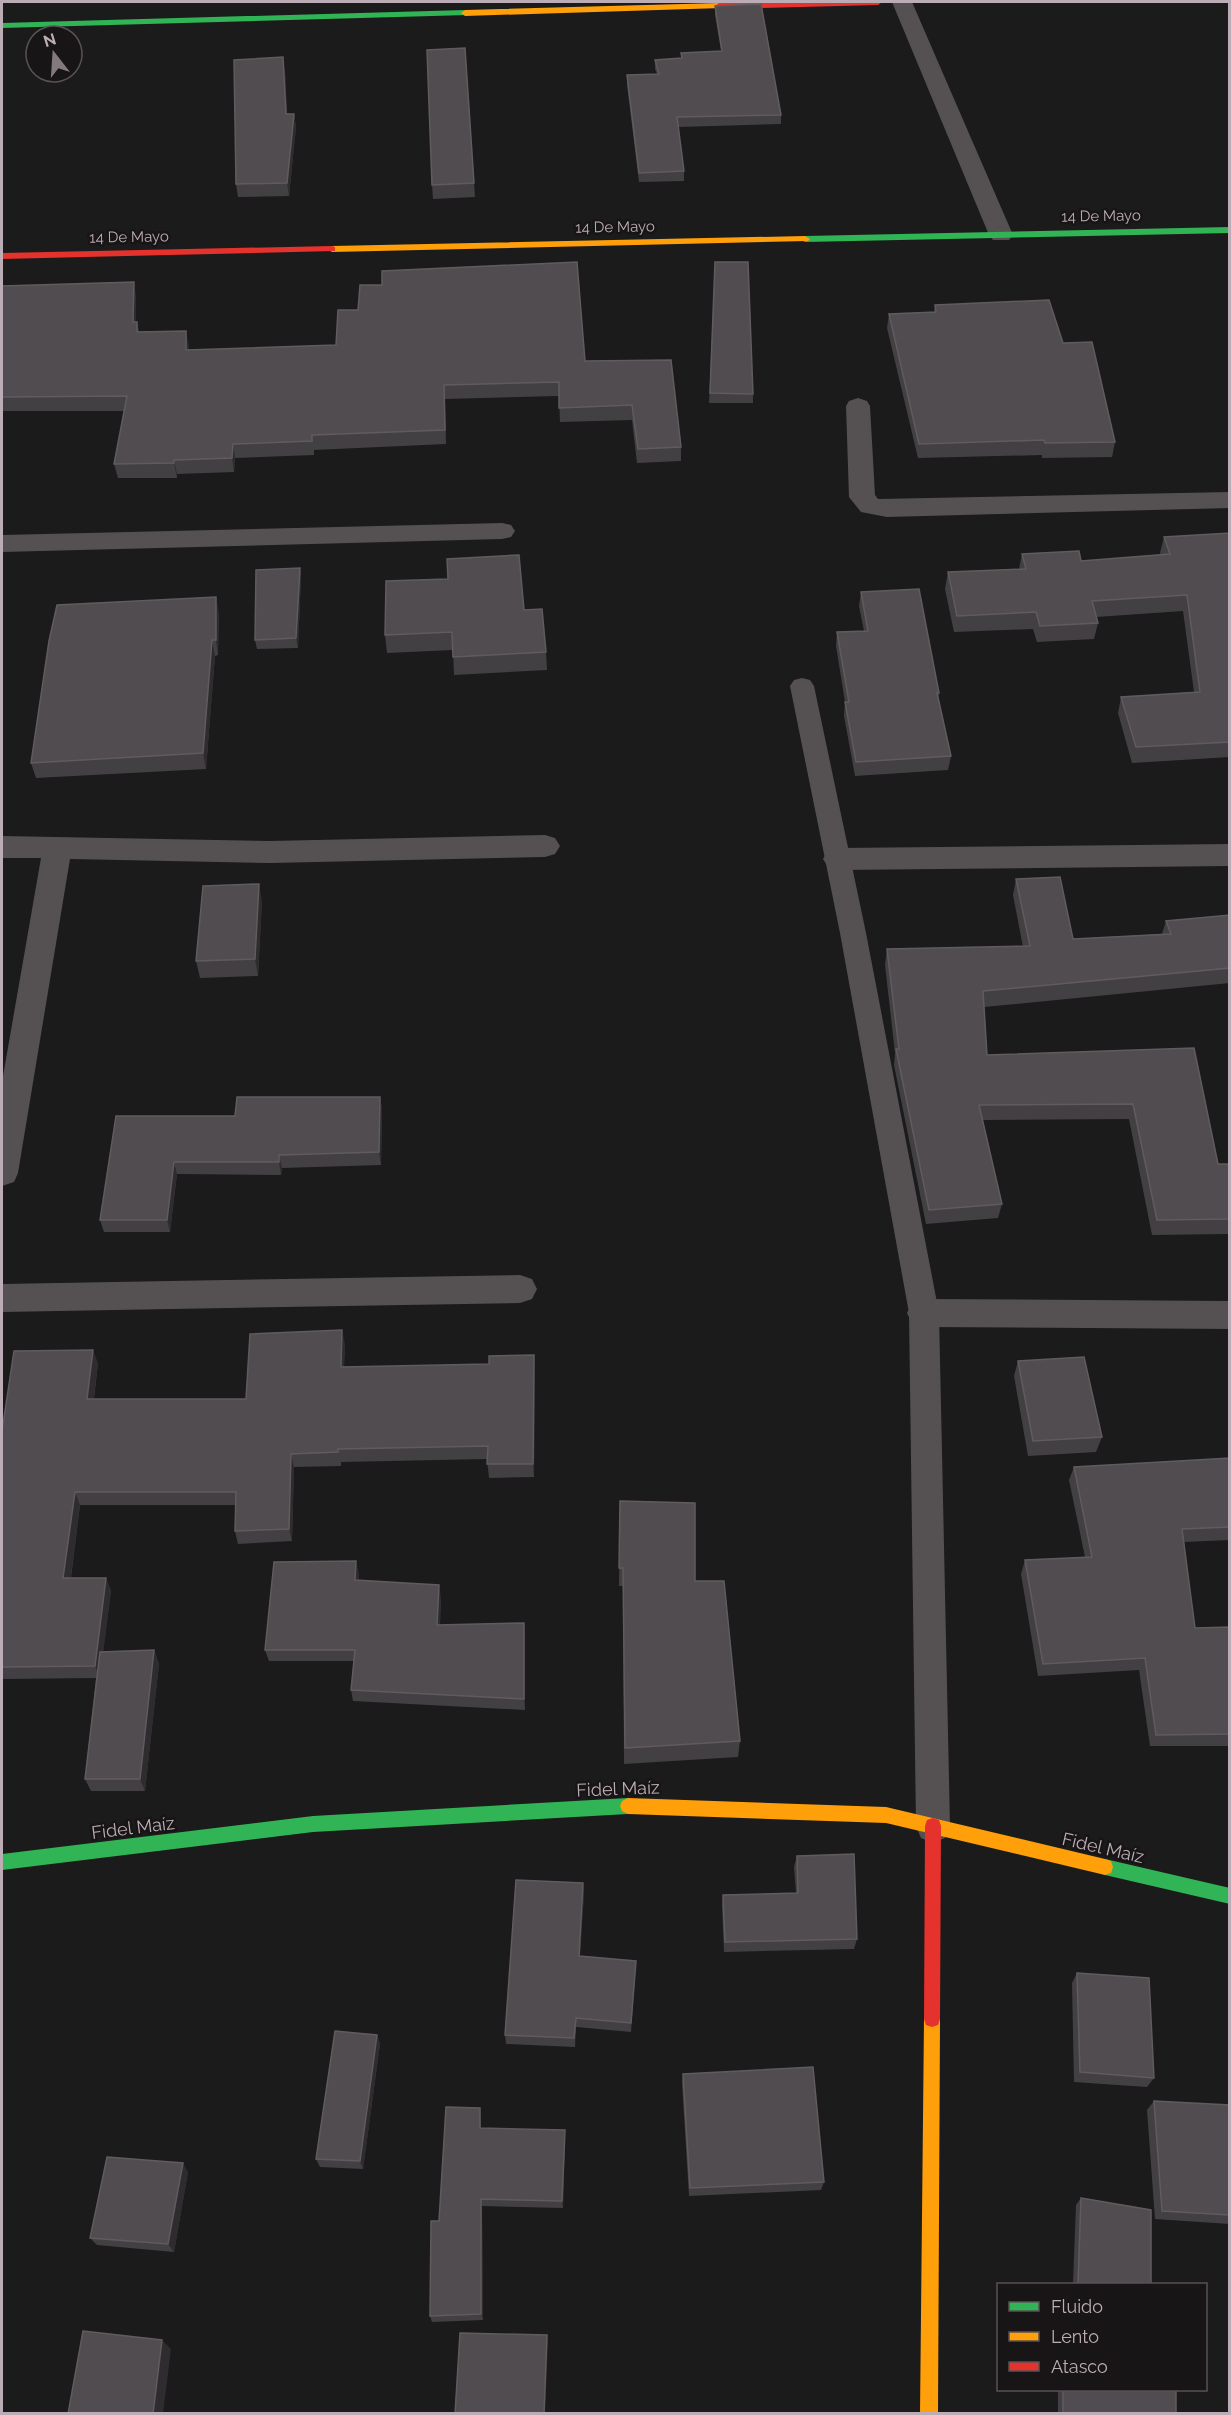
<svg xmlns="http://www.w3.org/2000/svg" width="1231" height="2415" font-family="Raleway,sans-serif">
<rect width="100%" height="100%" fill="#1b1b1b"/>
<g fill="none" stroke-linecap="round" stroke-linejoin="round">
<path fill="#555153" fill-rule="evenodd" d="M 802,678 L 810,680 L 814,686 L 866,933 L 939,1313 L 950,1826 L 945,1838 L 933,1843 L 921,1838 L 916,1826 L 909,1313 L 840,933 L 790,686 L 794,680 Z"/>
<path fill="#555153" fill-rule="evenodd" d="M 892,2 L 912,2 L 1013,235 L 1009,240 L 993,240 L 989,235 Z
M 858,398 L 867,401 L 870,406 L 875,495 L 878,499 L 1230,492 L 1230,508 L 887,517 L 861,512 L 849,497 L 846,406 L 849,401 Z
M 502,523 L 511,525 L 515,531 L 511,537 L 502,539 L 2,552 L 2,535 Z
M 545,835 L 555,838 L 560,846 L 555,854 L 545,857 L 270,863 L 70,859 L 18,1173 L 14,1182 L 2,1186 L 2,1082 L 41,858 L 2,858 L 2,836 L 270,841 Z
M 1230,844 L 1230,866 L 838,870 L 828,867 L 823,859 L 828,851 L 838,848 Z
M 520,1275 L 532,1279 L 537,1289 L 532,1299 L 520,1303 L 2,1312 L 2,1284 Z
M 924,1299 L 1230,1301 L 1230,1329 L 924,1327 L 912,1323 L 907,1313 L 912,1303 Z"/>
<path fill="#30b455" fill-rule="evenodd" d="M 465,10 L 469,13 L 468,15 L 2,28 L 2,23 Z
M 1230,227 L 1230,233 L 805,242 L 800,239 L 805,236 Z
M 628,1798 L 634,1801 L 636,1806 L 634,1811 L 628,1814 L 313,1832 L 2,1870 L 2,1854 L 313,1816 Z
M 1105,1859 L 1230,1888 L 1230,1904 L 1105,1875 L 1099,1873 L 1097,1867 L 1099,1861 Z"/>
<path fill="#ff9f0a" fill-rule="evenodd" d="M 719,3 L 723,6 L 722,8 L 465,16 L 461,13 L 465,10 Z
M 805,236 L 810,239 L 808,241 L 332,252 L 327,249 L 332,246 Z
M 628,1798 L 886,1807 L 1105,1859 L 1111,1861 L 1113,1867 L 1111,1873 L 1105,1875 L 886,1823 L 628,1814 L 622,1811 L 620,1806 L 622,1801 Z
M 932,2011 L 938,2013 L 940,2019 L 938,2414 L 920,2414 L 924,2019 L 926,2013 Z"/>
<path fill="#e5322d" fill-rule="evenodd" d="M 796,2 L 882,2 L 878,5 L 719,9 L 715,6 L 719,3 Z
M 332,246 L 335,247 L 335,251 L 2,259 L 2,253 Z
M 933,1818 L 939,1820 L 941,1826 L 940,2019 L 938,2025 L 932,2027 L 926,2025 L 924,2019 L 925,1826 L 927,1820 Z"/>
</g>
<path fill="#434043" d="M 715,6 L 781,115 L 781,124 L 678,127 L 684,171 L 684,181 L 639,182 L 627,85 L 627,75 L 657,74 L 655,69 L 655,60 L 681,58 L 681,53 L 721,51 L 715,15 Z
M 465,48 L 475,197 L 433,199 L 432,185 Z
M 285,70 L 287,114 L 294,114 L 296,127 L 289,196 L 238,197 L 236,184 Z
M 715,262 L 753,394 L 753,403 L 709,403 Z
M 2,286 L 136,296 L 136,322 L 137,322 L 139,332 L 189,346 L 189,350 L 585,361 L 681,447 L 681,461 L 637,463 L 632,420 L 560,422 L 559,396 L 445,399 L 446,444 L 314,450 L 314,455 L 235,458 L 234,472 L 177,474 L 177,478 L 118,478 L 114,464 L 125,411 L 2,411 Z
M 935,305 L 1063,343 L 1115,442 L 1112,457 L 1042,458 L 1042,455 L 918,458 L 887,328 L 889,314 L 934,312 Z
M 1230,533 L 1230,757 L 1132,763 L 1118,713 L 1121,697 L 1194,692 L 1183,611 L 1096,617 L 1098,623 L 1094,639 L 1037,642 L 1033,629 L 954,632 L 945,589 L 948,572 L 1019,569 L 1022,554 L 1081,561 L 1161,555 L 1160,553 L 1164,537 Z
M 300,568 L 301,577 L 298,648 L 257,649 L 255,640 Z
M 861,592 L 939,693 L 938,700 L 951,756 L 948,770 L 855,776 L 844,716 L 845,702 L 836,646 L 837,632 L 864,631 L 859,606 Z
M 524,610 L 546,652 L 547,670 L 454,675 L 453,650 L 387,653 L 385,635 Z
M 219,613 L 218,655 L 215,656 L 206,769 L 36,778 L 31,763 Z
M 1016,879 L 1073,939 L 1162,934 L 1166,921 L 1230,915 L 1230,983 L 984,1007 L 987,1055 L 1194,1048 L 1218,1164 L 1230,1164 L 1230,1240 L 1228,1234 L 1152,1235 L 1129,1119 L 982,1120 L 1002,1204 L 998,1218 L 926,1224 L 894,1065 L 895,1053 L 885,965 L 887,949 L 1023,947 L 1013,895 Z
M 262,901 L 258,976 L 200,978 L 196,961 Z
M 380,1097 L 382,1110 L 381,1165 L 282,1168 L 281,1175 L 177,1174 L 170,1232 L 104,1232 L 100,1220 L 116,1116 L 235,1116 Z
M 345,1344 L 344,1367 L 489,1364 L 534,1355 L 535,1369 L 534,1477 L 489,1478 L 487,1459 L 341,1462 L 341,1466 L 294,1467 L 292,1541 L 238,1544 L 235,1531 L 236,1505 L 80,1505 L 71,1578 L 106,1578 L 111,1591 L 103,1652 L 154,1650 L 159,1664 L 145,1791 L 91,1791 L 85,1779 L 96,1678 L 2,1679 L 2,1431 L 98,1363 L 94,1399 L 246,1399 Z
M 1018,1361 L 1102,1437 L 1096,1452 L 1028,1456 L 1014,1376 Z
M 1230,1458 L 1230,1540 L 1184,1542 L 1195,1628 L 1230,1627 L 1230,1746 L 1150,1746 L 1139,1670 L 1038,1676 L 1021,1574 L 1025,1560 L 1085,1557 L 1069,1480 L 1074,1467 Z
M 620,1501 L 695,1581 L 740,1741 L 738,1757 L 624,1764 L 623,1586 L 619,1586 Z
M 359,1573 L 358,1580 L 441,1597 L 440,1625 L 525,1635 L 525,1710 L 353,1701 L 351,1690 L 354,1661 L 269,1661 L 265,1650 Z
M 797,1856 L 857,1939 L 854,1949 L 724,1952 L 722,1906 L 723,1895 L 796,1893 L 794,1867 Z
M 583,1883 L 584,1893 L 580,1956 L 636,1961 L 631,2032 L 576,2027 L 575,2047 L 506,2044 L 505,2035 Z
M 1077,1973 L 1154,2078 L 1147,2087 L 1074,2082 L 1072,1983 Z
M 377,2035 L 380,2044 L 363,2169 L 320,2167 L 316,2159 Z
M 683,2074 L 824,2182 L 821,2190 L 689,2196 L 682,2083 Z
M 1154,2101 L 1230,2105 L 1230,2224 L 1155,2219 L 1147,2110 Z
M 481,2116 L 481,2128 L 565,2137 L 563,2208 L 482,2206 L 483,2320 L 432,2322 L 430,2316 L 439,2221 Z
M 188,2172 L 174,2252 L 97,2245 L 90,2238 Z
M 1081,2198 L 1151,2284 L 1073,2284 L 1076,2205 Z
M 1058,2390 L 1176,2390 L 1176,2414 L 1058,2414 Z"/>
<path fill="#2e2c2e" d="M 283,57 L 285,70 L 287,127 L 286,114 Z
M 294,114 L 296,127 L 289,196 L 287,183 Z
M 134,282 L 136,296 L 136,336 L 133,322 Z
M 186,331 L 189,346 L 189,364 L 186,350 Z
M 233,444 L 235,458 L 234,472 L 232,458 Z
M 174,460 L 177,474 L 177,478 L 174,463 Z
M 300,568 L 301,577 L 298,648 L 296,638 Z
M 216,597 L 219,613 L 218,655 L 216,640 Z
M 212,640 L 215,656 L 206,769 L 203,753 Z
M 259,884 L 262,901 L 258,976 L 255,959 Z
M 380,1097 L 382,1110 L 381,1165 L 379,1152 Z
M 279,1155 L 282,1168 L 281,1175 L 279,1162 Z
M 174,1162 L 177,1174 L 170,1232 L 167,1220 Z
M 342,1330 L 345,1344 L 343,1381 L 341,1367 Z
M 93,1350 L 98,1363 L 92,1412 L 87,1399 Z
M 534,1355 L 535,1369 L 534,1477 L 533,1464 Z
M 291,1454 L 294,1467 L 292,1541 L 289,1529 Z
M 75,1492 L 80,1505 L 69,1591 L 63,1578 Z
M 356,1561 L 359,1573 L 358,1592 L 355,1580 Z
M 106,1578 L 111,1591 L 100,1678 L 95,1666 Z
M 439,1585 L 441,1597 L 439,1637 L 437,1625 Z
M 524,1623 L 525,1635 L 525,1710 L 524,1699 Z
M 154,1650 L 159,1664 L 145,1791 L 140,1779 Z
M 583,1883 L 584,1893 L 579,1966 L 579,1956 Z
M 377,2035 L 380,2044 L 363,2169 L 360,2161 Z
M 480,2108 L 481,2116 L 481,2135 L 480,2128 Z
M 565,2130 L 565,2137 L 563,2208 L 562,2201 Z
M 183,2163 L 188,2172 L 174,2252 L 168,2244 Z
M 481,2199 L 482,2206 L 483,2320 L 481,2314 Z
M 547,2335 L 548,2341 L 545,2414 L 544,2414 Z
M 162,2340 L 171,2349 L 163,2414 L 153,2414 Z"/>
<path fill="#504c4f" stroke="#615b5f" stroke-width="1.5" d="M 761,4 L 781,115 L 677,117 L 684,171 L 639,173 L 627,75 L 659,74 L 655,60 L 682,58 L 681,53 L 722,51 L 715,6 Z
M 465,48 L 474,183 L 432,185 L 427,50 Z
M 283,57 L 286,114 L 294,114 L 287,183 L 236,184 L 234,60 Z
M 577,262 L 585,361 L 671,360 L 681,447 L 638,449 L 632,405 L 559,408 L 559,382 L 444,385 L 445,430 L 312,435 L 312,441 L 233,444 L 232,458 L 174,460 L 174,463 L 114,464 L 127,396 L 2,397 L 2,286 L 134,282 L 133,322 L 137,322 L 137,332 L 186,331 L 186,350 L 336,345 L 338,310 L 358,310 L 360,285 L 382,285 L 382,271 Z
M 715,262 L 748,262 L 753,394 L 710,393 Z
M 1049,300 L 1063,343 L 1092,342 L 1115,442 L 1045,443 L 1044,440 L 919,444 L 889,314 L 936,312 L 935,305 Z
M 1230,533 L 1230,742 L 1136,747 L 1121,697 L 1200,692 L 1187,595 L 1092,601 L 1098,623 L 1040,626 L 1036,612 L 957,616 L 948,572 L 1026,569 L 1022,554 L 1079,551 L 1081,561 L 1170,554 L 1164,537 Z
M 519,555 L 524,610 L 542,609 L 546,652 L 453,657 L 452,632 L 385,635 L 386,581 L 448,579 L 447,559 Z
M 300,568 L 296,638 L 255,640 L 256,570 Z
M 919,589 L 939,693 L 937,693 L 951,756 L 856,762 L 845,702 L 849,702 L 837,632 L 868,631 L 861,592 Z
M 216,597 L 216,640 L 212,640 L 203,753 L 31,763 L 49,641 L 57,605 Z
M 1060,877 L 1073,939 L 1171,934 L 1166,921 L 1230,915 L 1230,968 L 983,991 L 987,1055 L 1194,1048 L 1218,1164 L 1230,1164 L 1230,1219 L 1157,1220 L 1133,1104 L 979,1105 L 1002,1204 L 929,1210 L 896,1049 L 899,1049 L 887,949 L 1030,946 L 1016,879 Z
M 259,884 L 255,959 L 196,961 L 203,886 Z
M 237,1097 L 380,1097 L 379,1152 L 279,1155 L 279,1162 L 174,1162 L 167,1220 L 100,1220 L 116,1116 L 235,1116 Z
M 342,1330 L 341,1367 L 489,1364 L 489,1356 L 534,1355 L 533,1464 L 487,1464 L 488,1446 L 338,1449 L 338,1452 L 291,1454 L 289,1529 L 235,1531 L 236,1492 L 75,1492 L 63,1578 L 106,1578 L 95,1666 L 2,1667 L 2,1431 L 14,1351 L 93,1350 L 87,1399 L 246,1399 L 250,1334 Z
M 1084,1357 L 1102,1437 L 1033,1441 L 1018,1361 Z
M 1230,1458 L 1230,1527 L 1182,1529 L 1195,1628 L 1230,1627 L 1230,1734 L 1156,1735 L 1145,1658 L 1043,1664 L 1025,1560 L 1092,1557 L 1074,1467 Z
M 620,1501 L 695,1503 L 695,1581 L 724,1581 L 740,1741 L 625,1748 L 623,1568 L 619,1568 Z
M 356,1561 L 355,1580 L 439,1585 L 437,1625 L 524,1623 L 524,1699 L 351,1690 L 355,1650 L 265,1650 L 274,1562 Z
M 154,1650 L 140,1779 L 85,1779 L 100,1652 Z
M 854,1854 L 857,1939 L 725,1942 L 723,1895 L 798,1893 L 797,1856 Z
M 516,1880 L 583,1883 L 579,1956 L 636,1961 L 631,2023 L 576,2018 L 574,2038 L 505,2035 Z
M 1077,1973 L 1149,1978 L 1154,2078 L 1080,2072 Z
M 335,2031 L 377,2035 L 360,2161 L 316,2159 Z
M 813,2067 L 824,2182 L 690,2188 L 683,2074 Z
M 1154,2101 L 1230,2105 L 1230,2215 L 1162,2211 Z
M 446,2107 L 480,2108 L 480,2128 L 565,2130 L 562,2201 L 481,2199 L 481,2314 L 430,2316 L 431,2221 L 439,2221 Z
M 107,2157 L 183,2163 L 168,2244 L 90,2238 Z
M 1081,2198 L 1151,2210 L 1151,2284 L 1078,2284 Z
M 83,2331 L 162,2340 L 153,2414 L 68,2414 Z
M 460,2333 L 547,2335 L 544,2414 L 455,2414 Z
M 1063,2390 L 1176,2390 L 1176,2414 L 1063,2414 Z"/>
<g text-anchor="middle" stroke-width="5" stroke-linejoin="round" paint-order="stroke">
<g font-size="15" fill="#bcacb5" stroke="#171515">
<text transform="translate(1101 216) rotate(-1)" y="5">14 De Mayo</text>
<text transform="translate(615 227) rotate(-1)" y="5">14 De Mayo</text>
<text transform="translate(129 237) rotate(-1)" y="5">14 De Mayo</text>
</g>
<g font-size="18" fill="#bcacb5" stroke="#171515">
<text transform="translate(618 1789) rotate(-2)" y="6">Fidel Maíz</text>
<text transform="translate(133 1828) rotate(-7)" y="6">Fidel Maíz</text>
<text transform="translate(1103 1848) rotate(13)" y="6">Fidel Maíz</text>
</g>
</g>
<rect width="1231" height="2415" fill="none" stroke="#bcacb5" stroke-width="6"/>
<rect x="997" y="2283" width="210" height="108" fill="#171515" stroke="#595155" stroke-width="1.5"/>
<rect x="1009" y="2302" width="30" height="9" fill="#30b455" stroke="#595155" stroke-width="1.5"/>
<text x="1051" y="2313" font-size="18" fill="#bcacb5">Fluido</text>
<rect x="1009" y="2332" width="30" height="9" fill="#ff9f0a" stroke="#595155" stroke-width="1.5"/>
<text x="1051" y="2343" font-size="18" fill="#bcacb5">Lento</text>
<rect x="1009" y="2362" width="30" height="9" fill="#e5322d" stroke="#595155" stroke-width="1.5"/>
<text x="1051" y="2373" font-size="18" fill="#bcacb5">Atasco</text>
<g transform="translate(54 54) rotate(343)"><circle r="28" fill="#171515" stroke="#595155" stroke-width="1.5"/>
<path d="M0-4.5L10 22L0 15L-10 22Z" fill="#84797f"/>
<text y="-9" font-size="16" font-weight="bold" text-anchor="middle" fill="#bcacb5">N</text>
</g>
</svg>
